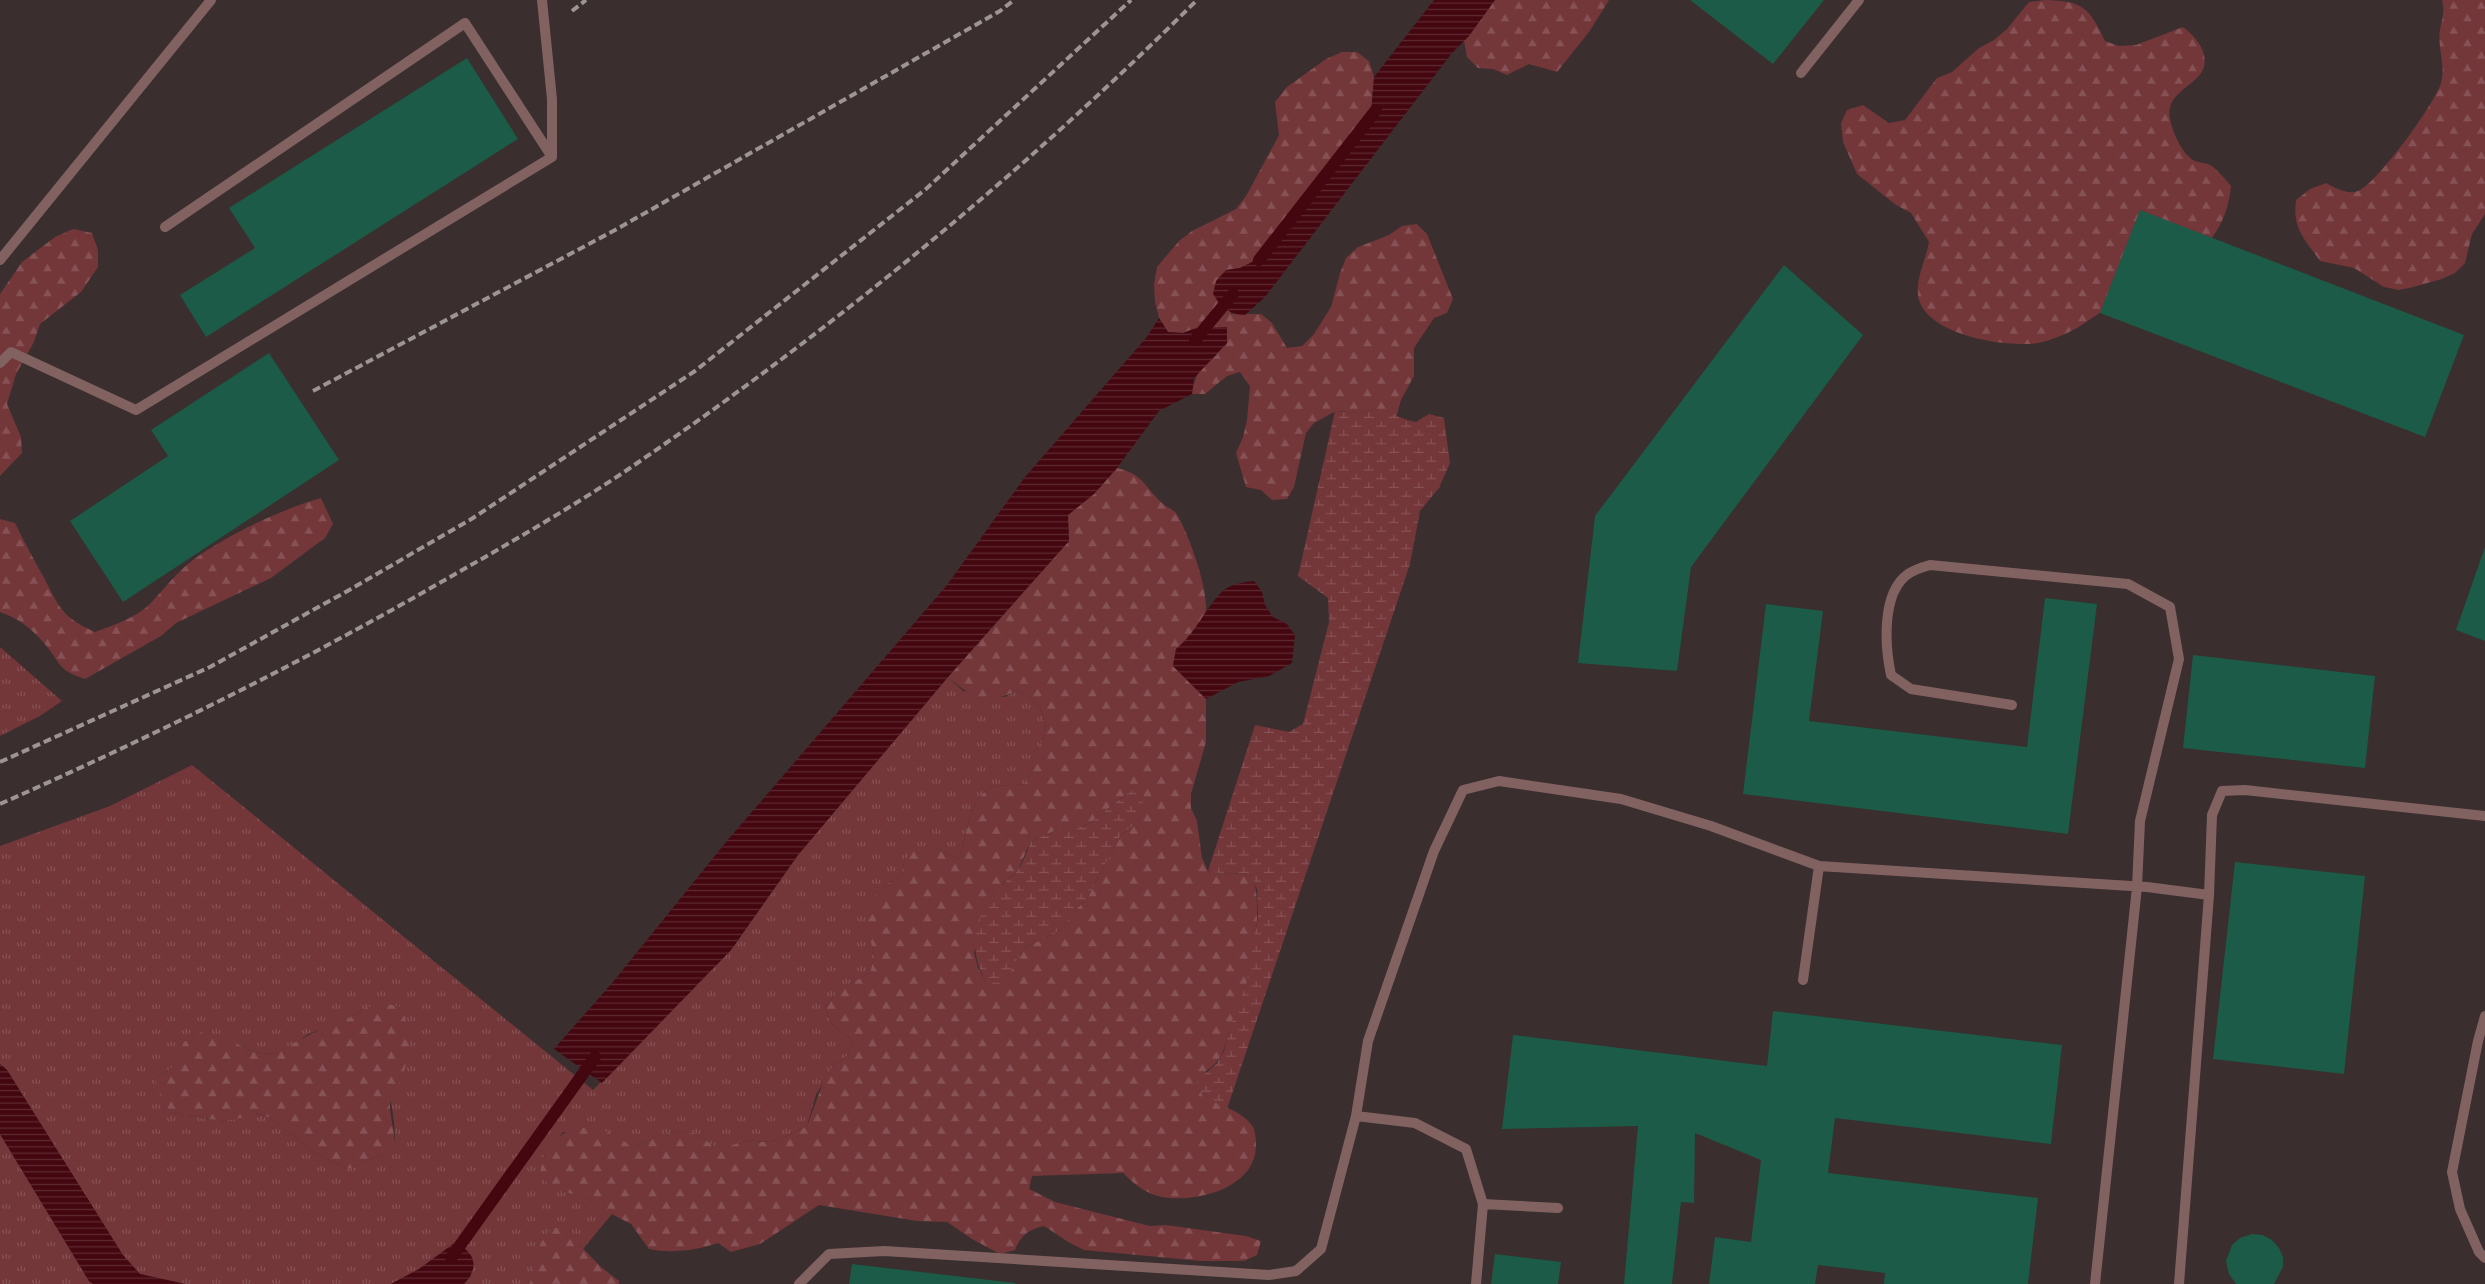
<svg xmlns="http://www.w3.org/2000/svg" width="2485" height="1284" font-family="Rubik,sans-serif">
<defs>
<pattern id="grass-tufts" width="24" height="20" patternUnits="userSpaceOnUse" patternTransform="scale(1.25)"><rect width="24" height="20" fill="#733639"/><path d="M3 7l-1-3M5 7V3M7 7l1-3M15 17l-1-3M17 17v-4M19 17l1-3" fill="none" stroke="#865255"/></pattern>
<pattern id="forest-firs" width="22" height="20" patternUnits="userSpaceOnUse" patternTransform="scale(1.25)"><rect width="22" height="20" fill="#733639"/><path d="M5 1l3.5 6h-7zM16 11l3.5 6h-7z" fill="#865255"/></pattern>
<pattern id="wetland-marsh" width="20" height="14" patternUnits="userSpaceOnUse" patternTransform="scale(1.25)"><rect width="20" height="14" fill="#733639"/><path d="M1 5h8M5 5V1M11 12h8M15 12V8" fill="none" stroke="#865255"/></pattern>
<pattern id="water-rules" width="6" height="5" patternUnits="userSpaceOnUse" patternTransform="scale(1.25)"><rect width="6" height="5" fill="#440710"/><path d="M0 2.5h6" fill="none" stroke="#5e2a32"/></pattern>
</defs>
<rect width="100%" height="100%" fill="#3a2e2e"/>
<path fill="url(#grass-tufts)" fill-rule="evenodd" d="M 0,647 L 62,701 L 40,716 L 0,736 Z
M 948,677 L 963,691 L 1005,697 L 1017,691 L 1030,698 L 1041,709 L 1045,724 L 1043,741 L 1032,754 L 1032,771 L 1024,784 C 1014,786 1001,784 992,787 C 970,795 966,839 959,859 L 932,847 L 905,859 L 901,876 L 887,884 L 865,907 L 874,957 L 870,973 L 840,989 L 825,1007 L 830,1022 L 852,1041 L 847,1056 L 833,1066 L 816,1095 L 807,1126 L 778,1140 L 763,1142 L 748,1140 L 729,1146 L 714,1146 L 695,1133 L 679,1131 L 663,1134 L 635,1147 L 621,1142 L 610,1133 L 563,1132 L 543,1158 L 564,1191 L 592,1201 L 612,1214 L 583,1249 L 579,1244 L 535,1266 L 533,1277 L 529,1284 L 464,1284 L 471,1276 L 456,1242 L 419,1269 L 391,1284 L 185,1284 L 140,1274 L 122,1255 L 7,1070 L 0,1064 L 0,846 L 110,806 L 192,765 L 593,1090 L 731,950 L 798,855 ZM 365,1008 C 377,1053 397,1102 395,1149 L 349,1169 L 315,1153 L 271,1118 L 254,1113 C 222,1128 203,1115 171,1113 L 155,1078 L 172,1068 L 239,1044 L 254,1052 L 273,1054 L 292,1046 L 308,1034 L 346,1020 Z
M 0,1134 L 89,1281 L 93,1284 L 0,1284 Z"/>
<path fill="url(#forest-firs)" fill-rule="evenodd" d="M 1495,0 L 1609,0 L 1589,32 L 1557,72 L 1529,64 L 1507,75 L 1493,69 L 1478,68 L 1467,57 L 1464,41 Z
M 2045,0 C 2083,1 2089,7 2105,41 L 2119,46 L 2136,45 L 2183,27 C 2198,38 2215,60 2197,78 C 2182,92 2164,99 2171,123 C 2174,135 2183,155 2195,161 C 2199,163 2205,162 2210,165 C 2218,170 2225,179 2231,186 C 2229,207 2223,223 2211,239 L 2077,328 C 2064,335 2052,340 2038,343 C 2006,348 1923,335 1918,295 C 1916,278 1926,259 1929,242 L 1911,213 L 1896,205 L 1857,174 L 1843,142 L 1841,123 L 1847,110 L 1863,105 L 1889,123 L 1905,120 L 1937,78 L 1952,72 L 1979,48 L 1994,40 L 2007,29 L 2029,2 Z
M 2442,0 L 2485,0 L 2485,214 L 2472,234 L 2465,263 L 2455,273 L 2442,279 L 2413,287 L 2399,290 L 2384,287 L 2354,268 L 2320,261 C 2305,239 2292,229 2296,200 L 2310,189 L 2326,183 C 2335,188 2348,195 2358,191 C 2376,185 2436,102 2441,83 C 2446,65 2437,47 2440,30 C 2442,18 2445,12 2442,0 Z
M 1342,52 L 1357,52 L 1369,61 L 1374,77 L 1371,113 L 1359,139 L 1340,159 L 1334,172 L 1316,193 L 1284,237 L 1261,252 L 1252,262 L 1240,268 L 1226,270 L 1231,314 L 1261,314 L 1272,323 L 1287,348 L 1302,346 L 1314,334 L 1331,307 L 1340,273 L 1346,258 L 1358,247 L 1389,235 L 1402,226 L 1417,224 L 1427,234 L 1453,299 L 1447,313 L 1434,318 L 1414,348 L 1414,376 L 1401,400 L 1396,418 L 1375,409 L 1359,413 L 1336,411 L 1314,423 L 1306,433 L 1294,487 L 1287,499 L 1272,500 L 1261,490 L 1246,487 L 1236,453 L 1243,437 L 1247,420 L 1250,386 L 1240,372 L 1227,376 L 1205,394 L 1192,394 C 1195,373 1201,368 1217,355 L 1196,328 L 1183,333 L 1168,332 L 1159,318 L 1155,302 L 1154,284 L 1157,267 L 1179,241 L 1192,231 L 1236,209 L 1246,196 L 1279,135 L 1275,102 L 1287,87 L 1326,59 Z
M 73,229 L 92,233 L 98,250 L 98,267 L 81,292 L 40,324 L 34,342 L 16,374 L 7,404 L 21,437 L 22,453 L 0,476 L 0,294 L 22,262 L 55,237 Z
M 1117,468 C 1143,474 1144,486 1161,502 C 1165,507 1172,508 1176,513 C 1188,531 1211,595 1205,615 C 1200,629 1187,640 1176,649 L 1173,666 L 1206,699 L 1206,742 L 1191,794 L 1191,808 L 1197,821 L 1202,858 L 1208,871 C 1223,875 1237,871 1253,876 C 1262,907 1255,954 1246,986 C 1242,999 1236,1010 1232,1022 C 1224,1044 1227,1057 1206,1071 L 1202,1095 C 1217,1103 1240,1111 1251,1124 C 1256,1130 1256,1140 1256,1146 C 1255,1189 1195,1203 1162,1197 C 1146,1194 1134,1184 1123,1173 L 1032,1176 L 1029,1189 L 1055,1202 L 1150,1226 L 1166,1225 L 1246,1236 L 1261,1241 L 1257,1255 L 1244,1261 L 1201,1261 L 1084,1250 L 1070,1243 L 1044,1226 C 1028,1230 1021,1235 1015,1250 L 1000,1254 L 972,1239 L 947,1222 L 917,1221 L 819,1205 L 760,1244 L 731,1252 L 718,1243 C 697,1250 671,1254 649,1249 L 631,1224 L 604,1210 L 592,1201 L 549,1186 L 540,1173 C 546,1137 572,1119 608,1132 C 617,1136 624,1143 635,1147 L 663,1134 L 679,1131 L 695,1133 L 714,1146 L 729,1146 L 748,1140 L 763,1142 L 778,1140 L 807,1126 L 824,1080 L 833,1066 L 847,1056 L 852,1041 L 830,1022 L 825,1007 L 840,989 L 870,973 L 874,957 L 864,907 L 887,884 L 901,876 L 905,859 L 917,848 L 932,847 L 959,859 C 966,839 970,795 992,787 C 1001,784 1014,786 1024,784 L 1032,771 L 1032,754 L 1043,741 L 1045,724 L 1041,709 L 1030,698 L 1017,691 C 986,705 972,698 948,677 L 1069,541 L 1068,515 L 1094,494 ZM 1129,792 L 1131,827 L 1120,836 L 1087,899 L 1077,908 L 1060,930 L 1023,949 L 1017,961 L 986,982 L 978,968 L 974,952 L 1004,882 L 1017,872 L 1031,841 L 1059,829 L 1075,829 L 1090,823 Z
M 321,498 L 333,524 L 325,538 L 271,578 L 176,623 L 161,636 L 85,679 C 55,670 61,661 42,641 C 30,627 17,618 0,612 L 0,519 L 15,523 C 22,538 30,552 38,567 C 58,601 56,615 95,632 C 114,625 135,618 150,604 C 164,589 176,573 193,560 C 226,536 281,509 321,498 Z
M 383,1003 L 401,1007 C 413,1033 411,1056 400,1082 C 397,1088 392,1096 390,1103 C 389,1113 396,1136 395,1149 L 349,1169 L 315,1153 L 271,1118 L 255,1113 C 222,1128 203,1115 171,1113 L 161,1097 L 155,1078 L 172,1068 L 184,1042 L 202,1032 L 220,1035 L 254,1052 L 273,1054 L 326,1026 L 346,1020 L 365,1008 Z
M 562,1227 L 601,1267 L 619,1281 L 619,1284 L 529,1284 C 535,1274 534,1262 538,1251 C 540,1243 545,1236 551,1229 Z"/>
<path fill="url(#wetland-marsh)" d="M 1375,409 C 1389,412 1401,419 1416,422 L 1429,414 L 1444,418 L 1450,463 L 1439,488 L 1420,511 L 1410,564 L 1227,1109 L 1202,1095 L 1197,1081 L 1217,1063 L 1224,1051 L 1231,1023 L 1246,985 L 1258,917 L 1257,890 L 1252,876 C 1237,871 1223,875 1208,871 L 1255,725 L 1289,732 L 1303,724 L 1329,622 L 1328,598 L 1298,576 L 1335,411 L 1359,413 Z
M 1144,787 L 1143,801 L 1138,815 L 1131,827 L 1120,836 L 1087,899 L 1077,908 L 1060,930 L 1023,949 L 1010,973 L 1000,983 L 986,982 C 965,945 976,914 1004,883 C 1008,878 1015,875 1018,870 C 1024,861 1027,851 1031,841 L 1059,829 L 1075,829 L 1090,823 L 1129,792 Z"/>
<path fill="url(#water-rules)" d="M 1434,0 L 1495,0 L 1469,36 L 1452,53 L 1265,297 L 1245,315 C 1228,314 1222,308 1213,294 L 1216,281 L 1226,270 L 1240,268 L 1252,262 L 1261,252 L 1284,237 L 1316,193 L 1334,172 L 1340,159 L 1359,139 L 1371,113 L 1374,77 Z
M 1159,318 L 1168,332 L 1183,333 L 1196,328 L 1227,327 L 1227,343 L 1194,378 L 1192,394 L 1159,411 L 1117,468 L 1094,494 L 1068,515 L 1069,541 L 948,677 L 798,855 L 731,950 L 602,1083 L 554,1049 L 613,982 L 726,842 L 947,585 L 1025,477 L 1146,338 Z
M 1254,581 L 1262,592 L 1265,605 L 1273,617 L 1287,624 L 1295,635 L 1292,663 L 1269,676 L 1238,682 L 1206,699 L 1173,666 L 1176,649 C 1198,631 1205,607 1224,590 C 1231,584 1244,582 1254,581 Z
M 0,1064 L 7,1070 L 123,1255 L 140,1274 L 185,1284 L 93,1284 L 89,1281 L 0,1134 Z
M 456,1242 C 475,1254 480,1266 464,1284 L 391,1284 L 419,1269 Z"/>
<g fill="none" stroke-linecap="round" stroke-linejoin="round">
<path stroke="#440710" stroke-width="12" d="M 1259,260 L 1376,110
M 1195,340 L 1233,294
M 451,1258 L 595,1057"/>
</g>
<path fill="#1b5b47" d="M 1690,0 L 1824,0 L 1773,64 Z
M 467,58 L 518,139 L 206,337 L 180,295 L 255,248 L 229,208 Z
M 2140,210 L 2464,335 L 2425,437 L 2100,313 Z
M 1784,265 L 1863,335 L 1691,567 L 1677,671 L 1578,663 L 1595,516 Z
M 269,353 L 339,460 L 123,602 L 70,521 L 168,456 L 151,430 Z
M 2485,547 L 2485,641 L 2456,630 Z
M 2045,598 L 2097,604 L 2068,834 L 1743,794 L 1766,604 L 1823,611 L 1809,721 L 2027,747 Z
M 2193,655 L 2375,676 L 2365,768 L 2183,748 Z
M 2235,862 L 2365,876 L 2344,1074 L 2213,1059 Z
M 1773,1011 L 2062,1045 L 2051,1144 L 1835,1118 L 1828,1173 L 2038,1198 L 2028,1284 L 1884,1284 L 1885,1273 L 1818,1265 L 1815,1284 L 1709,1284 L 1715,1237 L 1751,1242 L 1761,1160 L 1695,1133 L 1694,1203 L 1681,1202 L 1672,1284 L 1624,1284 L 1638,1126 L 1502,1129 L 1513,1035 L 1767,1066 Z
M 2252,1234 L 2263,1235 L 2272,1240 L 2279,1248 L 2283,1257 L 2283,1267 L 2274,1284 L 2236,1284 L 2229,1274 L 2226,1261 L 2232,1245 L 2240,1238 Z
M 1495,1254 L 1561,1262 L 1558,1284 L 1491,1284 Z
M 852,1264 L 1015,1283 L 1015,1284 L 849,1284 Z"/>
<g fill="none" stroke-linecap="round" stroke-linejoin="round">
<path stroke="#816261" stroke-width="10" d="M 542,0 L 552,99 L 552,156
M 1801,73 L 1859,0
M 165,227 L 465,23 L 552,157
M 0,260 L 211,0
M 0,363 L 11,352 L 136,410 L 552,157
M 2012,705 L 1911,689 L 1891,675 C 1885,647 1881,593 1908,574 C 1914,570 1923,567 1930,565 L 2128,584 L 2170,607 L 2179,659 L 2140,821 L 2137,887 L 2095,1284
M 1803,980 L 1819,866 L 2147,887 L 2209,895
M 1356,1116 L 1415,1123 L 1466,1149 L 1483,1204
M 799,1284 L 829,1254 L 884,1251 L 1269,1275 L 1296,1271 L 1321,1249 L 1356,1116 L 1368,1041 L 1434,851 L 1463,790 L 1499,781 L 1621,799 L 1711,826 L 1819,866
M 1476,1284 L 1483,1204 L 1558,1208
M 2179,1284 L 2209,895 L 2212,815 L 2222,791 L 2245,790 L 2485,816"/>
<path stroke="#816261" stroke-width="10" d="M 2485,1016 L 2478,1041 L 2452,1172 L 2460,1209 L 2479,1252 L 2485,1258"/>
<path stroke="#9d9494" stroke-width="4" stroke-dasharray="8 4" stroke-linecap="butt" d="M 572,11 L 586,0
M 313,391 L 617,229 L 1000,11 L 1014,0
M 0,762 L 210,667 L 351,589 L 473,518 L 695,371 L 926,189 L 1131,0
M 0,804 C 149,738 295,666 436,585 C 501,548 568,510 630,468 C 833,329 1023,173 1197,0"/>
</g>
</svg>
